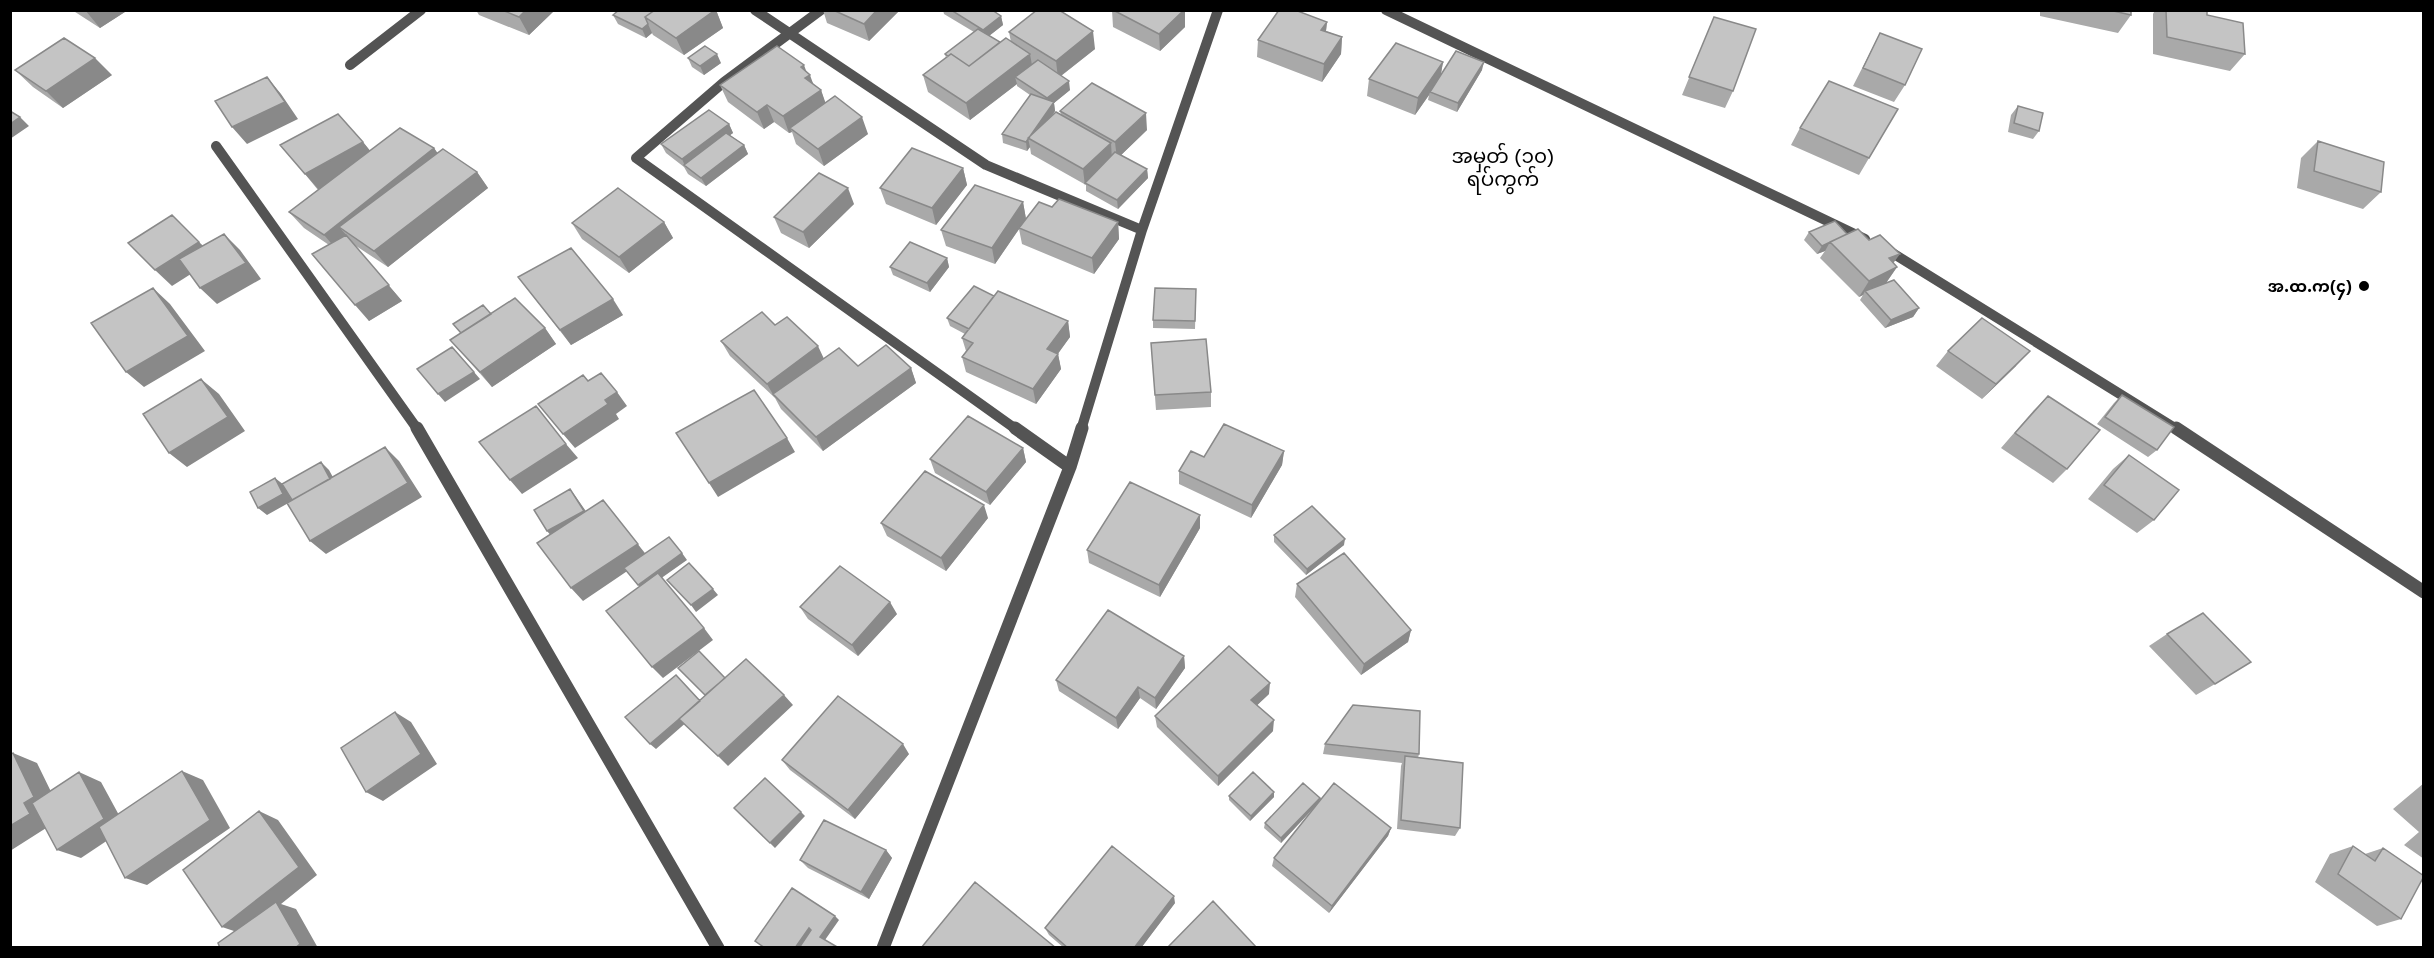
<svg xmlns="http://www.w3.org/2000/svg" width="2434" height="958" font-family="'Golos Text','Noto Sans Myanmar',sans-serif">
<rect width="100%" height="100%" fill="#fff"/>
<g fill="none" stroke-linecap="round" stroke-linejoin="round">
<path stroke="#545454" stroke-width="10" d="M 755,10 L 986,165 L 1142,230
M 821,10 L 724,82 L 636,158 L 1017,430
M 1386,10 L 1865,239
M 350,65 L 421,10
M 216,146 L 418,430
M 1886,249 L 2178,430
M 1081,430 L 1142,230 L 1218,10"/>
<path stroke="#545454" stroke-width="13" d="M 417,428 L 718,948
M 1015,428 L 1070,467
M 2176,428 L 2424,592
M 883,948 L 1070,467 L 1082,428"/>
</g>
<path fill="#a9a9a9" d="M 72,10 L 128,10 L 100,28 Z
M 476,10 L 555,10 L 529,35 L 479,15 Z
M 611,10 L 716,10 L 723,28 L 684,55 L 653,35 L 652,33 L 646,38 L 618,24 L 613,15 L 616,13 Z
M 823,10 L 900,10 L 869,41 L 827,23 Z
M 943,10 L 992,10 L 1001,16 L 1003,25 L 989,36 L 1000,42 L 1011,42 L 1009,32 L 1095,49 L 1061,76 L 1070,90 L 1054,103 L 1055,111 L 1052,116 L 1061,115 L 1060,111 L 1147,130 L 1121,155 L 1147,169 L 1148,178 L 1118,209 L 1086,191 L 1086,185 L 1031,154 L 1030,147 L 1027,151 L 1003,143 L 1002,134 L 1030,95 L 1017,86 L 1017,84 L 970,120 L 928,92 L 923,75 L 946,58 L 945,54 L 974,32 L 944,14 Z
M 1112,10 L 1185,10 L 1185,27 L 1160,51 L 1113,27 Z
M 2040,10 L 2131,10 L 2131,15 L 2118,33 L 2040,16 Z
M 2155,10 L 2207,10 L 2207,15 L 2245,54 L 2230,71 L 2153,54 L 2153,14 Z
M 1714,17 L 1733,91 L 1725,108 L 1682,95 Z
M 1327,22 L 1326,31 L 1342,37 L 1341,54 L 1322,82 L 1257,57 L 1258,40 Z
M 1880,33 L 1905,85 L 1894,102 L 1853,86 Z
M 688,58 L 721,63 L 704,75 L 692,67 Z
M 1443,62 L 1441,74 L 1482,70 L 1457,112 L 1428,100 L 1429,95 L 1415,115 L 1367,96 L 1369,79 Z
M 15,70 L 112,75 L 63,108 L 33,87 Z
M 807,72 L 814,85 L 821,90 L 825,103 L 868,134 L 824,166 L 796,144 L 792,132 L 789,133 L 774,122 L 764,129 L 728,102 L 720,85 Z
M 2018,106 L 2039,131 L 2033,139 L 2008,132 L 2011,115 Z
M 1898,109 L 1859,175 L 1791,145 L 1800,128 Z
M 729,124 L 733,133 L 730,135 L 744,145 L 748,154 L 706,186 L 688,174 L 684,167 L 666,153 L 661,144 Z
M 2318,141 L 2381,192 L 2363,209 L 2297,188 L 2301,158 Z
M 363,142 L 370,151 L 434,148 L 437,153 L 477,172 L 488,188 L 388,267 L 353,244 L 402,301 L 369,321 L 329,245 L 304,228 L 289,212 L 318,190 L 305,174 Z
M 963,168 L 967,185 L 936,225 L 886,204 L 880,188 Z
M 1023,202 L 1026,219 L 1052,207 L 1118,222 L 1119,239 L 1094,274 L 1022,244 L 1019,229 L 995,264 L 946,246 L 941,230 Z
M 854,204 L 809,248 L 781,233 L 774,217 Z
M 664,222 L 673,238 L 629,273 L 582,239 L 572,223 Z
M 1809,232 L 1847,234 L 1893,263 L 1897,267 L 1886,283 L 1919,308 L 1913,317 L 1885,328 L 1860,300 L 1863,295 L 1859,297 L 1820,258 L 1825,251 L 1817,254 L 1804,240 Z
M 947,258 L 949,267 L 930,292 L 893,275 L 890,267 Z
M 518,277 L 623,315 L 571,345 Z
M 1196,289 L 1195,329 L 1153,328 L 1153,320 Z
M 994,296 L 1068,321 L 1070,337 L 1057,354 L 1058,354 L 1061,369 L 1036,404 L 966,372 L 962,357 L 966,351 L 962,338 L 965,334 L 950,326 L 947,318 Z
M 491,314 L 545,328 L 556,344 L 492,387 L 450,340 Z
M 775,325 L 824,359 L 858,366 L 911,368 L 916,383 L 823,451 L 781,409 L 775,398 L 730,356 L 721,341 Z
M 1151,343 L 1211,392 L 1211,407 L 1156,410 Z
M 1948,351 L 2016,366 L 1982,399 L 1936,366 Z
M 2122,395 L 2157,450 L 2148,457 L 2097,424 L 2114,403 Z
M 2048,396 L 2067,469 L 2053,483 L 2001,448 L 2034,410 Z
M 1023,448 L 1026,462 L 990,505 L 935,473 L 930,459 Z
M 1284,451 L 1282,465 L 1251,518 L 1179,484 L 1179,471 L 1204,457 Z
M 2129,455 L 2154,520 L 2137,533 L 2088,499 L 2113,469 Z
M 988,518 L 946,571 L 887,536 L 881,523 Z
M 1200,528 L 1160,597 L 1089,563 L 1087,550 Z
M 1274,535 L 1344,545 L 1306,575 L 1274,542 Z
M 1297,584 L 1411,630 L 1408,642 L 1361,675 L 1295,597 Z
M 800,607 L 897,614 L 858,656 L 808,619 Z
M 2167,634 L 2215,684 L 2196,695 L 2149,646 Z
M 1184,656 L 1185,668 L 1156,709 L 1140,698 L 1118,729 L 1059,691 L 1056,680 Z
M 1269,694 L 1257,705 L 1273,731 L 1218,786 L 1157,727 L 1155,716 Z
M 1325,744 L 1419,754 L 1418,758 L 1460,828 L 1455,836 L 1397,829 L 1401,766 L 1402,763 L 1323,754 Z
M 909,754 L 855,819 L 790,770 L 782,760 Z
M 2424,783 L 2424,859 L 2404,845 L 2419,832 L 2393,809 Z
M 1229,796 L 1274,797 L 1250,821 L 1229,800 Z
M 1320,798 L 1320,800 L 1391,828 L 1388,836 L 1329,913 L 1272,866 L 1274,858 L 1312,810 L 1281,843 L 1264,828 L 1265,823 Z
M 2353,846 L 2365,854 L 2383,848 L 2401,919 L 2377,926 L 2315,882 L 2330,854 Z
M 886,850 L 892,858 L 869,899 L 808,868 L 800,860 Z
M 1175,903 L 1141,948 L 1064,948 L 1049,935 L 1045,928 Z"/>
<path fill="#898989" d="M 85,10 L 128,10 L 100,28 Z
M 526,10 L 555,10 L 529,35 L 519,17 Z
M 715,10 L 716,10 L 723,28 L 684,55 L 676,38 Z
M 877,10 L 900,10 L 869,41 L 864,24 Z
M 1184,10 L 1185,10 L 1185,27 L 1160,51 L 1159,34 Z
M 1001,16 L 1003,25 L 985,39 L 983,30 Z
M 1327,22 L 1325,39 L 1321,30 Z
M 648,24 L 652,33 L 646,38 L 642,29 Z
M 1093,31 L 1095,49 L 1058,78 L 1056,61 Z
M 1342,37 L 1341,54 L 1322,82 L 1324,64 Z
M 717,54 L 721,63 L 704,75 L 700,66 Z
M 1030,54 L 1033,71 L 1015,77 L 1017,84 L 970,120 L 966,103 Z
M 95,58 L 112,75 L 63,108 L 46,91 Z
M 1443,62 L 1440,79 L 1430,92 L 1429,95 L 1415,115 L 1418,98 Z
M 1484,62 L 1482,70 L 1457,112 L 1458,103 Z
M 804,65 L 808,76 L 810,75 L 816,92 L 811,96 L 801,67 Z
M 267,77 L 281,94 L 298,119 L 247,144 L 232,127 Z
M 1069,81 L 1070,90 L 1054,103 L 1055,111 L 1034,141 L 1029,138 L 1048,107 L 1047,98 Z
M 821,90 L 827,107 L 790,128 L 792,132 L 789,133 L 783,116 Z
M 767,105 L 774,122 L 764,129 L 757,112 Z
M 1146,113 L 1147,130 L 1117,159 L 1115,142 Z
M 20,117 L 29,126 L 10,139 L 10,124 Z
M 862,117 L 868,134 L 824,166 L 818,149 Z
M 729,124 L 733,133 L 687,167 L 685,166 L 682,159 Z
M 1028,138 L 1030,147 L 1027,151 L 1026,142 Z
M 363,142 L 376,158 L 319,190 L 305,174 Z
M 1111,143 L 1112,160 L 1085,183 L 1085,186 L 1083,169 Z
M 744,145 L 748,154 L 706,186 L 701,178 Z
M 434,148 L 446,165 L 339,227 L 351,240 L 338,251 L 324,235 Z
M 963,168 L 967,185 L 936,225 L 932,208 Z
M 1147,169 L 1148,178 L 1118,209 L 1117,200 Z
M 477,172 L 488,188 L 388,267 L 374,251 Z
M 848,188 L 854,204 L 809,248 L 803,232 Z
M 1023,202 L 1026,219 L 995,264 L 992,248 Z
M 664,222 L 673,238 L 629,273 L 619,257 Z
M 1118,222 L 1119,239 L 1094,274 L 1092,258 Z
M 224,234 L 240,250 L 261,279 L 217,304 L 200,288 Z
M 346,235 L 402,301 L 369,321 L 355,305 Z
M 199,242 L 216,258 L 172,286 L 155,270 Z
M 1830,242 L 1825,251 L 1817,254 L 1822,246 Z
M 1900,254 L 1889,269 L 1889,258 Z
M 947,258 L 949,267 L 930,292 L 927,283 Z
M 1897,267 L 1886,283 L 1865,291 L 1863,295 L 1859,297 L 1869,281 Z
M 153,288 L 170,304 L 205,351 L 144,387 L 126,372 Z
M 613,299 L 623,315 L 571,345 L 560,330 Z
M 1919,308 L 1913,317 L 1885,328 L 1891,320 Z
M 1068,321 L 1070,337 L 1050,365 L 1047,349 Z
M 545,328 L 556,344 L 492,387 L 480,372 Z
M 818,346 L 825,361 L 773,394 L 775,398 L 767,384 Z
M 2030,351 L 2016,366 L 1982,399 L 1996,384 Z
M 1058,354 L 1061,369 L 1036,404 L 1033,389 Z
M 911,368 L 916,383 L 823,451 L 816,437 Z
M 474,372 L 480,379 L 445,402 L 438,394 Z
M 201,379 L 219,394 L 245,431 L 187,467 L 169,453 Z
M 617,392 L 627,406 L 616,414 L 619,419 L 575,448 L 563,434 L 605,400 Z
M 787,438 L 795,452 L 718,497 L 709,483 Z
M 566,444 L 578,458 L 522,494 L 510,480 Z
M 385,447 L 399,461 L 422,497 L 326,554 L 310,541 Z
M 1023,448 L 1026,462 L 990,505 L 986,492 Z
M 1284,451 L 1282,465 L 1251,518 L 1252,505 Z
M 321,462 L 329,470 L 340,490 L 332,483 Z
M 275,478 L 284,485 L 292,501 L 267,515 L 258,508 Z
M 570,489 L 576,497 L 590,517 L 553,538 L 547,531 Z
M 603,500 L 648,557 L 583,601 L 571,588 Z
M 984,505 L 988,518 L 946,571 L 941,558 Z
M 1200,515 L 1200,528 L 1160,597 L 1159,585 Z
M 1345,539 L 1344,545 L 1306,575 L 1307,569 Z
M 682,553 L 687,560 L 643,591 L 638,585 Z
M 713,589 L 718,595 L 696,612 L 691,605 Z
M 890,602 L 897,614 L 858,656 L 852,645 Z
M 704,628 L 713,640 L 663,678 L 652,667 Z
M 1411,630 L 1408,642 L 1361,675 L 1364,664 Z
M 1184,656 L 1185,668 L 1156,709 L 1155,698 Z
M 1270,683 L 1269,694 L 1251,711 L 1251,700 Z
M 1138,687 L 1140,698 L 1118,729 L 1116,718 Z
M 784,695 L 793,705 L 728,766 L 718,756 Z
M 700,701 L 705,706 L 656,749 L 650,744 Z
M 395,712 L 411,722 L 437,764 L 383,801 L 366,792 Z
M 1274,720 L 1273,731 L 1218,786 L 1218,776 Z
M 903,744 L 909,754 L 855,819 L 848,810 Z
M 13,753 L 37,763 L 58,806 L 54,823 L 10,851 L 10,826 L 24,803 Z
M 182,771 L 203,780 L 230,828 L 147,885 L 125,878 Z
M 79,772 L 101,782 L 126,828 L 81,858 L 57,850 Z
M 1274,792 L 1274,797 L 1250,821 L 1251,816 Z
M 1320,798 L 1319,802 L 1281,843 L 1281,838 Z
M 259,811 L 278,820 L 317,875 L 281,904 L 296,909 L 318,948 L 295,948 L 243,934 L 222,927 Z
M 801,812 L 805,816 L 775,848 L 770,843 Z
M 1391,828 L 1388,836 L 1329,913 L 1332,906 Z
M 886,850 L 892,858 L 869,899 L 861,892 Z
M 1174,896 L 1175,903 L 1141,948 L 1134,948 Z
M 835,916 L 839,920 L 825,940 L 820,937 Z
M 809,928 L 813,932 L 802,948 L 795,948 Z"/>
<path fill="#c4c4c4" stroke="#898989" stroke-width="1.5" d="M 502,10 L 526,10 L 519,17 Z
M 619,10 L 655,10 L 645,17 L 648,24 L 642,29 L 613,15 Z
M 655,10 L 715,10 L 676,38 L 645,17 Z
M 833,10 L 877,10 L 864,24 Z
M 951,10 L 992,10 L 1001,16 L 983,30 Z
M 1037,10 L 1059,10 L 1093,31 L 1056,61 L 1009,32 Z
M 1113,10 L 1184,10 L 1159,34 Z
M 1279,10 L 1295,10 L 1327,22 L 1321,30 L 1342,37 L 1324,64 L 1258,40 Z
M 2109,10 L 2131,10 L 2131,15 Z
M 2166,10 L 2207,10 L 2207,15 L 2243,23 L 2245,54 L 2167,37 Z
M 1714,17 L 1756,29 L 1733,91 L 1689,77 Z
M 978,29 L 1000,42 L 969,66 L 951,54 L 948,56 L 945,54 Z
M 1880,33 L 1922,49 L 1905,85 L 1863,68 Z
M 64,38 L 95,58 L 46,91 L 15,70 Z
M 1006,38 L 1030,54 L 966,103 L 923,75 L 951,54 L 969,66 Z
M 1396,43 L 1443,62 L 1418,98 L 1369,79 Z
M 705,46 L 717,54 L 700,66 L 688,58 Z
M 777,46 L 804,65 L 801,67 L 810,75 L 805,78 L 821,90 L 783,116 L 767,105 L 757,112 L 720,85 Z
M 1456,51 L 1484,62 L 1458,103 L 1430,92 Z
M 1038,60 L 1069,81 L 1047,98 L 1015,77 Z
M 267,77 L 285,102 L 232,127 L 215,101 Z
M 1829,81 L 1898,109 L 1869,158 L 1800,128 Z
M 1092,83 L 1146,113 L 1115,142 L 1060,111 Z
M 1031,94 L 1054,102 L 1026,142 L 1002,134 Z
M 835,96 L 862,117 L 818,149 L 790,128 Z
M 2018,106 L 2043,113 L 2039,131 L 2014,123 Z
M 709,110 L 729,124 L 682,159 L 661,144 Z
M 10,111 L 20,117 L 10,124 Z
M 1056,112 L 1111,143 L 1083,169 L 1028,138 Z
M 338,114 L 363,142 L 305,174 L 280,145 Z
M 400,128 L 434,148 L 324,235 L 289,212 Z
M 726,133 L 744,145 L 701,178 L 684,165 Z
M 2318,141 L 2384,162 L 2381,192 L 2314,171 Z
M 912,148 L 963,168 L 932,208 L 880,188 Z
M 443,149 L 477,172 L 374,251 L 339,227 Z
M 1115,152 L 1147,169 L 1117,200 L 1085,183 Z
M 819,173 L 848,188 L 803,232 L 774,217 Z
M 975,185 L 1023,202 L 992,248 L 941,230 Z
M 618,188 L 664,222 L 619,257 L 572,223 Z
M 1059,199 L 1118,222 L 1092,258 L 1019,228 L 1039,202 L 1052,207 Z
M 172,215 L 199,242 L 155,270 L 128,243 Z
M 1835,221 L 1847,234 L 1822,246 L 1809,232 Z
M 1858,229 L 1869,240 L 1880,235 L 1900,254 L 1889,258 L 1897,267 L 1869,281 L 1830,242 Z
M 224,234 L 246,263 L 200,288 L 179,259 Z
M 346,235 L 389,285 L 355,305 L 312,254 Z
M 910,242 L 947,258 L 927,283 L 890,267 Z
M 571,248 L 613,299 L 560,330 L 518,277 Z
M 1894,280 L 1919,308 L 1891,320 L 1865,291 Z
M 974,286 L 994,296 L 969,329 L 947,318 Z
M 153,288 L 188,336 L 126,372 L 91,323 Z
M 1155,288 L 1196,289 L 1195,321 L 1153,320 Z
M 998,291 L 1068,321 L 1047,349 L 1058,354 L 1033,389 L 962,357 L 973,343 L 962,338 Z
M 515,298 L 545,328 L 480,372 L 450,340 Z
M 483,305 L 491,314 L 461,333 L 453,324 Z
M 762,312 L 775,325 L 787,317 L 818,346 L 767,384 L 721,341 Z
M 1982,318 L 2030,351 L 1996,384 L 1948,351 Z
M 1206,339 L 1211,392 L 1155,395 L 1151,343 Z
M 886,345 L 911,368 L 816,437 L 773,394 L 839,348 L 858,366 Z
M 452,347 L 474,372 L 438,394 L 417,369 Z
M 601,373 L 617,392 L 605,400 L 608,404 L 563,434 L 538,404 L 583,375 L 588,381 Z
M 201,379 L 228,417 L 169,453 L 143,414 Z
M 754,390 L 787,438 L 709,483 L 676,433 Z
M 2122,395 L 2174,427 L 2157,450 L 2105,417 Z
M 2048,396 L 2100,430 L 2067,469 L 2015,433 Z
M 536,406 L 566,444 L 510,480 L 479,442 Z
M 968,416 L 1023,448 L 986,492 L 930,459 Z
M 1224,424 L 1284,451 L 1252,505 L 1179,471 L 1191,451 L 1204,457 Z
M 385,447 L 408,483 L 310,541 L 287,503 Z
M 2129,455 L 2179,490 L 2154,520 L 2104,485 Z
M 321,462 L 330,479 L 292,500 L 282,484 Z
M 925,471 L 984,505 L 941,558 L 881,523 Z
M 275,478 L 283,494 L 258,508 L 250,492 Z
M 1130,482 L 1200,515 L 1159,585 L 1087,550 Z
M 570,489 L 584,511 L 547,531 L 534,510 Z
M 603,500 L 638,544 L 571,588 L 537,543 Z
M 1312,506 L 1345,539 L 1307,569 L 1274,535 Z
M 669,537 L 682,553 L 638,585 L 624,568 Z
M 1344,553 L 1411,630 L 1364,664 L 1297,584 Z
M 689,563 L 713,589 L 691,605 L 667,580 Z
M 840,566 L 890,602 L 852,645 L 800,607 Z
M 658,573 L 704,628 L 652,667 L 606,611 Z
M 1108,610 L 1184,656 L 1155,698 L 1138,687 L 1116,718 L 1056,680 Z
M 2203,613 L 2251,662 L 2215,684 L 2167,634 Z
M 1229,646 L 1270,683 L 1251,700 L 1274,720 L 1218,776 L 1155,716 Z
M 699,651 L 725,678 L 705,695 L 678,668 Z
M 746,659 L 784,695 L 718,756 L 679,719 Z
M 676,675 L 700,701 L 650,744 L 625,717 Z
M 838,696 L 903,744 L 848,810 L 782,760 Z
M 1353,705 L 1420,711 L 1419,754 L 1325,744 Z
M 395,712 L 421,754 L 366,792 L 341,748 Z
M 13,753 L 34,797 L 24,803 L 30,814 L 10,826 L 10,755 Z
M 1405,756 L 1463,763 L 1460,828 L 1401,820 Z
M 182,771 L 210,820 L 125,878 L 99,827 Z
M 79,772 L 104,819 L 57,850 L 32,803 Z
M 1253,772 L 1274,792 L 1251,816 L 1229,796 Z
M 765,778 L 801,812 L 770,843 L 734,808 Z
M 1303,783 L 1320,798 L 1281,838 L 1265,823 Z
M 1334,783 L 1391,828 L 1332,906 L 1274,858 Z
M 259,811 L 299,867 L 222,927 L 183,870 Z
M 824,820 L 886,850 L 861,892 L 800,860 Z
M 1112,846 L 1174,896 L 1134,948 L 1068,948 L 1045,928 Z
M 2353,846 L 2375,861 L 2383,848 L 2424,876 L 2401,919 L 2338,874 Z
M 975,882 L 1056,948 L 921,948 Z
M 792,888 L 835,916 L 820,937 L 839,948 L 799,948 L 811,930 L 809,928 L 795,948 L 765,948 L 755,941 Z
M 1213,901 L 1257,948 L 1167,948 Z
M 276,902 L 300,944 L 295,948 L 220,948 L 218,943 Z"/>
<circle fill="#000" stroke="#fff" stroke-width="2" cx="2364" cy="286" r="6"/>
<g text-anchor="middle" stroke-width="6" stroke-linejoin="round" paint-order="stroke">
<g font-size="16" font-weight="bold" fill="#000" stroke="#fff" text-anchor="end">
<text x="2352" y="292">အ.ထ.က(၄)</text>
</g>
<g font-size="20" fill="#000" stroke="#fff">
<text x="1503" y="163">အမှတ် (၁၀)<tspan x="1503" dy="23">ရပ်ကွက်</tspan></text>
</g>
</g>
<rect width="2434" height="958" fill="none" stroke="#000000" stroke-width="24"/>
</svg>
